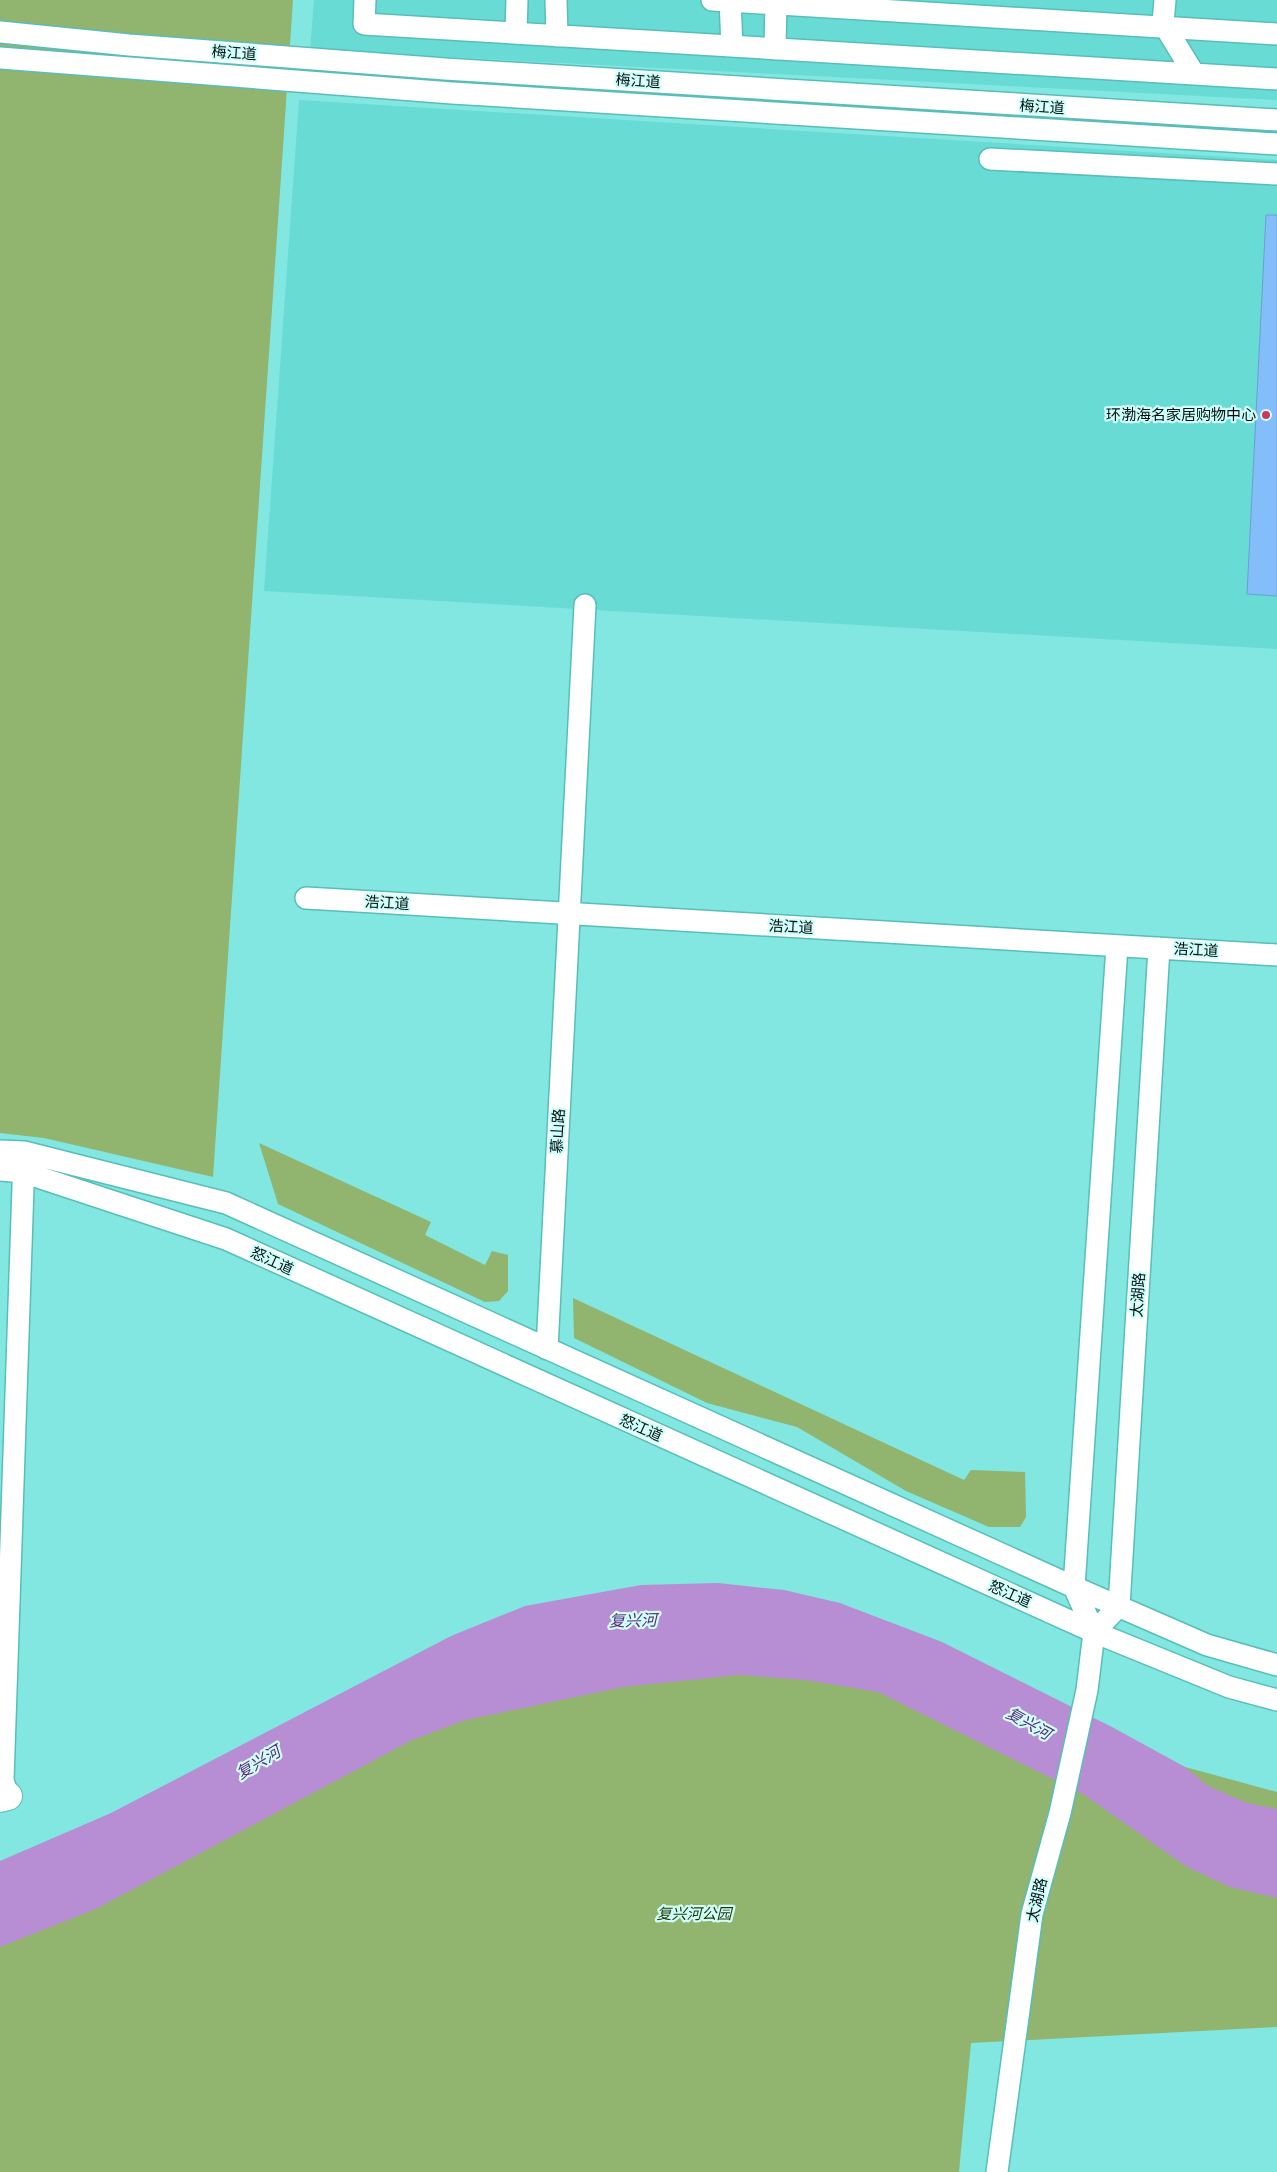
<svg xmlns="http://www.w3.org/2000/svg" width="1277" height="2172" font-family="'Crimson Pro','Noto Sans SC',serif">
<rect width="100%" height="100%" fill="#82e7e1"/>
<path fill="#69dbd5" d="M 314,0 L 1277,0 L 1277,100 L 310,50 Z
M 299,100 L 1277,160 L 1277,649 L 264,591 Z"/>
<path fill="#91b46e" d="M 0,0 L 293,0 L 213,1177 L 44,1138 L 0,1133 Z
M 259,1143 L 431,1222 L 425,1235 L 485,1265 L 492,1251 L 508,1255 L 508,1291 L 499,1301 L 485,1302 L 278,1204 Z
M 573,1298 L 964,1480 L 971,1470 L 1025,1472 L 1026,1517 L 1020,1527 L 989,1527 L 906,1491 L 797,1427 L 707,1403 L 574,1338 Z
M 813,1655 L 1185,1767 L 1277,1792 L 1277,2027 L 971,2043 L 959,2172 L 0,2172 L 0,1912 L 520,1657 Z"/>
<path fill="#b78ed3" d="M 718,1583 L 784,1590 L 840,1603 L 942,1642 L 1112,1727 L 1185,1767 L 1208,1786 L 1247,1803 L 1277,1809 L 1277,1898 L 1230,1887 L 1187,1867 L 1083,1794 L 878,1692 L 806,1680 L 739,1675 L 623,1687 L 466,1720 L 412,1740 L 96,1909 L 0,1947 L 0,1861 L 111,1813 L 451,1636 L 525,1606 L 641,1585 Z"/>
<path fill="#83bdfa" stroke="#6c9ed3" d="M 1266,215 L 1277,215 L 1277,596 L 1247,594 Z"/>
<g fill="none" stroke-linecap="round" stroke-linejoin="round">
<defs>
<path id="minor" d="M 365,0 L 364,24 L 1277,79
M 556,0 L 557,36
M 712,0 L 1277,34
M 730,0 L 732,46
M 1165,0 L 1163,23 L 1194,74
M 0,32 L 129,45 L 445,69 L 1277,120
M 516,33 L 517,0
M 775,49 L 776,0
M 0,58 L 452,93 L 1277,144
M 990,159 L 1277,174
M 306,898 L 1277,955
M 0,1151 L 24,1152 L 226,1203 L 1074,1587 L 1207,1645 L 1277,1665
M 0,1170 L 23,1172 L 226,1239 L 1094,1632 L 1229,1687 L 1277,1700
M 547,1349 L 585,605
M 1094,1632 L 1119,1606 L 1159,948
M 8,1796 L 3,1780 L 24,1157
M 997,2172 L 1032,1914 L 1060,1813 L 1087,1690 L 1094,1632 L 1074,1587 L 1117,946"/>
<path id="major" d="M 0,1798 L 8,1796"/>
</defs>
<use href="#minor" stroke="#57beb9" stroke-width="24"/>
<use href="#major" stroke="#57beb9" stroke-width="30"/>
<use href="#minor" stroke="#fff" stroke-width="21"/>
<use href="#major" stroke="#fff" stroke-width="28"/>
</g>
<circle fill="#c9395d" stroke="#d0fffb" stroke-width="2" cx="1266" cy="415" r="5"/>
<g text-anchor="middle" stroke-width="4.5" stroke-linejoin="round" paint-order="stroke">
<g font-size="15" fill="#001110" stroke="#d0fffb">
<text transform="translate(234 53) rotate(4)" y="5">梅江道</text>
<text transform="translate(638 81) rotate(4)" y="5">梅江道</text>
<text transform="translate(1042 107) rotate(4)" y="5">梅江道</text>
<text transform="translate(387 903) rotate(3)" y="5">浩江道</text>
<text transform="translate(791 927) rotate(3)" y="5">浩江道</text>
<text transform="translate(1196 950) rotate(3)" y="5">浩江道</text>
<text transform="translate(558 1131) rotate(-87)" y="5">慕山路</text>
<text transform="translate(272 1261) rotate(25)" y="5">怒江道</text>
<text transform="translate(1138 1295) rotate(-86)" y="5">太湖路</text>
<text transform="translate(641 1428) rotate(24)" y="5">怒江道</text>
<text transform="translate(1010 1594) rotate(24)" y="5">怒江道</text>
<text transform="translate(1037 1900) rotate(-77)" y="5">太湖路</text>
</g>
<g font-size="15" fill="#001110" stroke="#d0fffb" text-anchor="end">
<text x="1256" y="420">环渤海名家居购物中心</text>
</g>
<g font-size="15" font-style="italic" fill="#1e3500" stroke="#d0fffb">
<text x="694" y="1919">复兴河公园</text>
</g>
<g font-size="16" font-style="italic" fill="#5c297a" stroke="#d0fffb">
<text transform="translate(633 1620) rotate(-1)" y="6">复兴河</text>
<text transform="translate(1029 1723) rotate(29)" y="6">复兴河</text>
<text transform="translate(258 1762) rotate(-31)" y="6">复兴河</text>
</g>
</g>
</svg>
